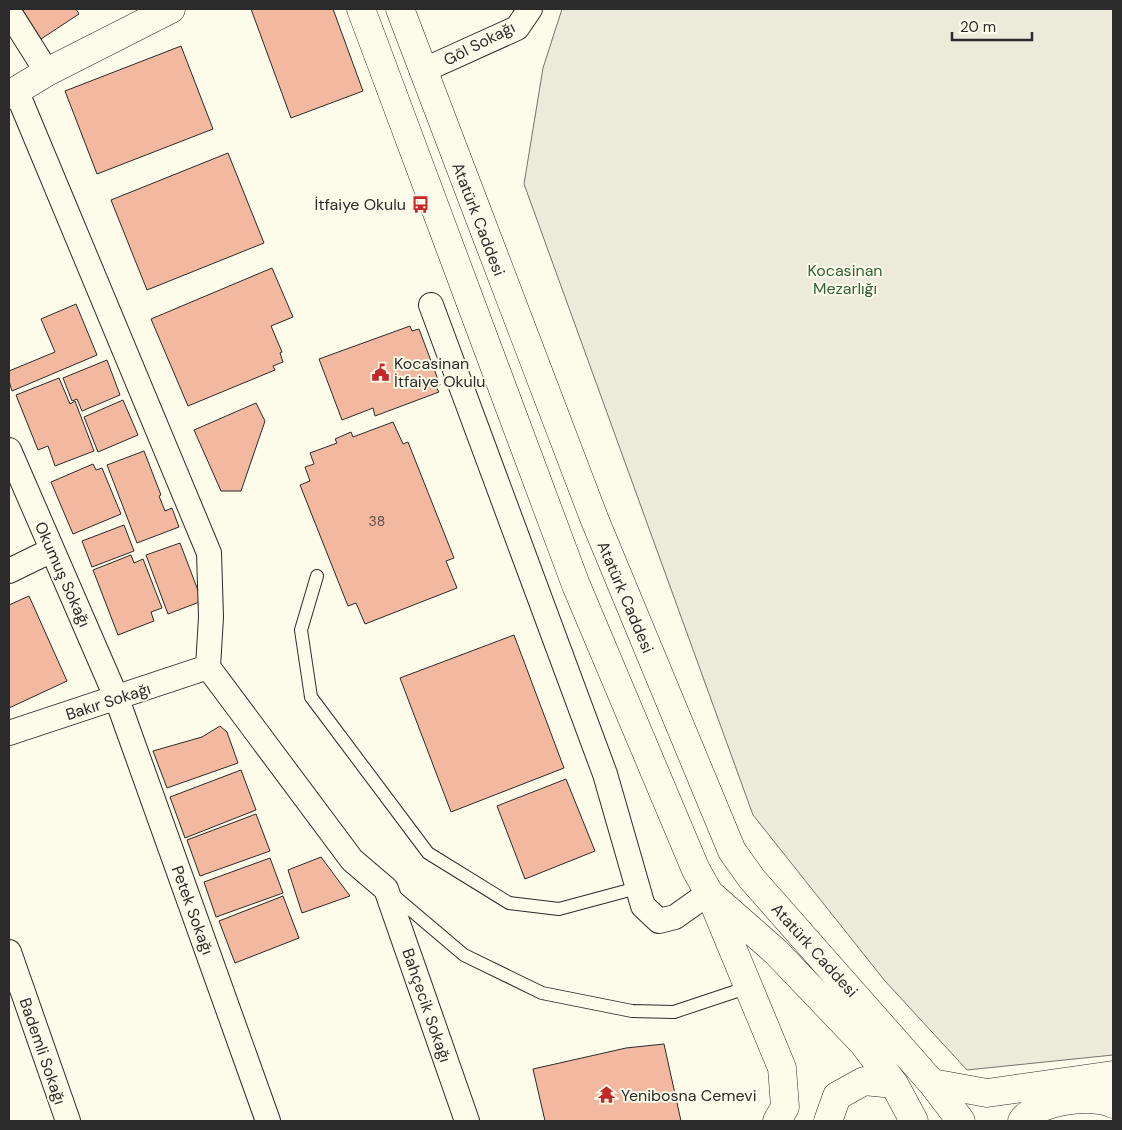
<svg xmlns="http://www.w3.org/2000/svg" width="1122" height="1130" font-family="'DM Sans',sans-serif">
<rect width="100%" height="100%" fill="#fdfbea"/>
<path fill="#ecebdb" stroke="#74746e" d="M 562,9 L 1113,9 L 1113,1055 L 967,1070 L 885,981 L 753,815 L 524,184 L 543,68 Z"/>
<path fill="#f2b8a0" stroke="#2b2b2b" d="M 22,9 L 76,9 L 79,14 L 41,39 Z
M 251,9 L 333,9 L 363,91 L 291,118 Z
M 181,46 L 213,129 L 97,174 L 65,91 Z
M 228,153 L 264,243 L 147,290 L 111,200 Z
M 272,268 L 293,317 L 271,326 L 282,352 L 280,353 L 283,362 L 273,366 L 275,370 L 188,406 L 151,319 Z
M 76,304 L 97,355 L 12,391 L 9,381 L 9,371 L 55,352 L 41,319 Z
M 410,326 L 412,331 L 419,329 L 440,385 L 436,387 L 439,392 L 375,416 L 373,408 L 342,420 L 319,359 Z
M 107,360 L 120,395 L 82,411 L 77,399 L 72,401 L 63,378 Z
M 59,378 L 70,404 L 75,401 L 94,451 L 55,466 L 48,446 L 38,450 L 16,395 Z
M 123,400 L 138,435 L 98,452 L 84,417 Z
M 256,403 L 265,421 L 241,491 L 221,491 L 194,430 Z
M 393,422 L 403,444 L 408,442 L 454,558 L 446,561 L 457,588 L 365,624 L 356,603 L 348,606 L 300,485 L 310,481 L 305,467 L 314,464 L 310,453 L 337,443 L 335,439 L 351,432 L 353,437 Z
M 144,451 L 161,495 L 159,496 L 165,511 L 172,508 L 179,527 L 137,543 L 107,465 Z
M 93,464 L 96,470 L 102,468 L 121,514 L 73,534 L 51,482 Z
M 124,525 L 134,551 L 92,567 L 82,541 Z
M 180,543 L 202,601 L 168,614 L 146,555 Z
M 131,555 L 134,563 L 143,559 L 162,608 L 151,612 L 154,621 L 118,635 L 93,570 Z
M 29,596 L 67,681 L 9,708 L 9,605 Z
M 514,635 L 564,768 L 451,812 L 400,678 Z
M 220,726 L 227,732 L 238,763 L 167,788 L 153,751 L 202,737 Z
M 241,770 L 256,810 L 185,838 L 170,797 Z
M 566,779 L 595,851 L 525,879 L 497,806 Z
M 256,814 L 270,851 L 200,876 L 187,840 Z
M 321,857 L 350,896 L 302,913 L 288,870 Z
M 270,858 L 283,893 L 216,917 L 204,882 Z
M 283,896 L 299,938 L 235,963 L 219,921 Z
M 664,1044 L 681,1121 L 545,1121 L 533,1069 L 626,1048 Z"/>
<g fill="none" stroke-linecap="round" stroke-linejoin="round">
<defs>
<path id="service" d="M 317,576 L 301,630 L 311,697 L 428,853 L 509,903 L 559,909 L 637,888
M 392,894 L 464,955 L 542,993 L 632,1011 L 674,1012 L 749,987"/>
<path id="minor" d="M 9,12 L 47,72
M 422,71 L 517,28 L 530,9
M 16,90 L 209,553 L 211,617 L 208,667 L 352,860 L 386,889 L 467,1121
M 431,305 L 605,774 L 643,906 L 659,921 L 675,917 L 709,893
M 9,450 L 117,699 L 268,1121
M 9,571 L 52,550
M 9,733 L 208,667
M 9,952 L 68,1121"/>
<path id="tertiary" d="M 9,95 L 47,72 L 171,9"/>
<path id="secondary" d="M 361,9 L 576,585 L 696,870 L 709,893 L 776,952 L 863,1043 L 894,1084 L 914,1121
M 400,9 L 594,518 L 732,851 L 752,879 L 932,1083 L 961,1121
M 712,899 L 782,1068 L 785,1107 L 777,1121
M 932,1083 L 987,1093 L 1113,1075
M 828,1121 L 837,1096 L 864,1081 L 894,1084
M 1022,1121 C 1036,1101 1092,1093 1113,1104"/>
</defs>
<use href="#service" stroke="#2b2b2b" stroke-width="14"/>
<use href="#minor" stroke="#2b2b2b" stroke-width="26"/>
<use href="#tertiary" stroke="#2b2b2b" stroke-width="29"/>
<use href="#secondary" stroke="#2b2b2b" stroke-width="29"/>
<use href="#service" stroke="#fdfbea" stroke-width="12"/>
<use href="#minor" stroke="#fdfbea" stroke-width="24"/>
<use href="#tertiary" stroke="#fdfbea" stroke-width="28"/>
<use href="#secondary" stroke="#fdfbea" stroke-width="28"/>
</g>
<defs>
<symbol id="bus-bare" viewBox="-9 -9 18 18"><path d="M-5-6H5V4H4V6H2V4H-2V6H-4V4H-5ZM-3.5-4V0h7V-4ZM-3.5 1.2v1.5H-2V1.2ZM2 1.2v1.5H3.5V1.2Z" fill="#c62828" stroke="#fdfbea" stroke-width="2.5" paint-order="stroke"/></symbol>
<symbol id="civic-bare" viewBox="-9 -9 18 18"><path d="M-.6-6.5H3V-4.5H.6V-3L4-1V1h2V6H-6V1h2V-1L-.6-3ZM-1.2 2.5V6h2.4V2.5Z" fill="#c62828" stroke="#fdfbea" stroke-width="2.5" paint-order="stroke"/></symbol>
<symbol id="temple-bare" viewBox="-9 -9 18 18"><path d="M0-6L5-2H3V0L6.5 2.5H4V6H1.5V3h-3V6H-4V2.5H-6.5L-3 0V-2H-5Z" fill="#c62828" stroke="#fdfbea" stroke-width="2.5" paint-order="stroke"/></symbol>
</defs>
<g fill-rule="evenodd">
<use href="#bus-bare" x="408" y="192" width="25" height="25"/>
<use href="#civic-bare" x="368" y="360" width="25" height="25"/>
<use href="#temple-bare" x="594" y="1082" width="25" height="25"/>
</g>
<g text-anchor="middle" stroke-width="4" stroke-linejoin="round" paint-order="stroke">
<g font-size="14" fill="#5d4e48">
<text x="377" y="526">38</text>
</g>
<g font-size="16" fill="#2b2b2b" stroke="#fdfbea">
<text transform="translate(479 43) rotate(-27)" y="6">Göl Sokağı</text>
<text transform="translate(479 219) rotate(69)" y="6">Atatürk Caddesi</text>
<text transform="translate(63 574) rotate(66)" y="6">Okumuş Sokağı</text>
<text transform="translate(626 597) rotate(67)" y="6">Atatürk Caddesi</text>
<text transform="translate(108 701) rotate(-18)" y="6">Bakır Sokağı</text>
<text transform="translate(193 910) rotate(70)" y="6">Petek Sokağı</text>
<text transform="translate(815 950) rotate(48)" y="6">Atatürk Caddesi</text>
<text transform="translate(427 1005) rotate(71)" y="6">Bahçecik Sokağı</text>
<text transform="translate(43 1051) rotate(71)" y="6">Bademli Sokağı</text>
</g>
<g font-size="16" fill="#2b2b2b" stroke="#fdfbea" text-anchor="start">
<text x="406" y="210" text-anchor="end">İtfaiye Okulu</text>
<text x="394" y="369">Kocasinan<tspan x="394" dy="18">İtfaiye Okulu</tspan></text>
<text x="621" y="1101">Yenibosna Cemevi</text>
</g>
<g font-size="16" fill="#34623c" stroke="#fdfbea">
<text x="845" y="276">Kocasinan<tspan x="845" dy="18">Mezarlığı</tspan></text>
</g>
</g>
<rect width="1122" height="1130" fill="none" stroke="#2b2b2b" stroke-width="20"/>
<path d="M952 32v8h80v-8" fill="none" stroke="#2b2b2b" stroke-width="2.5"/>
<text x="960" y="32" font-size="15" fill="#2b2b2b" stroke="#fdfbea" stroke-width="4" paint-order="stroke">20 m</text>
</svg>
